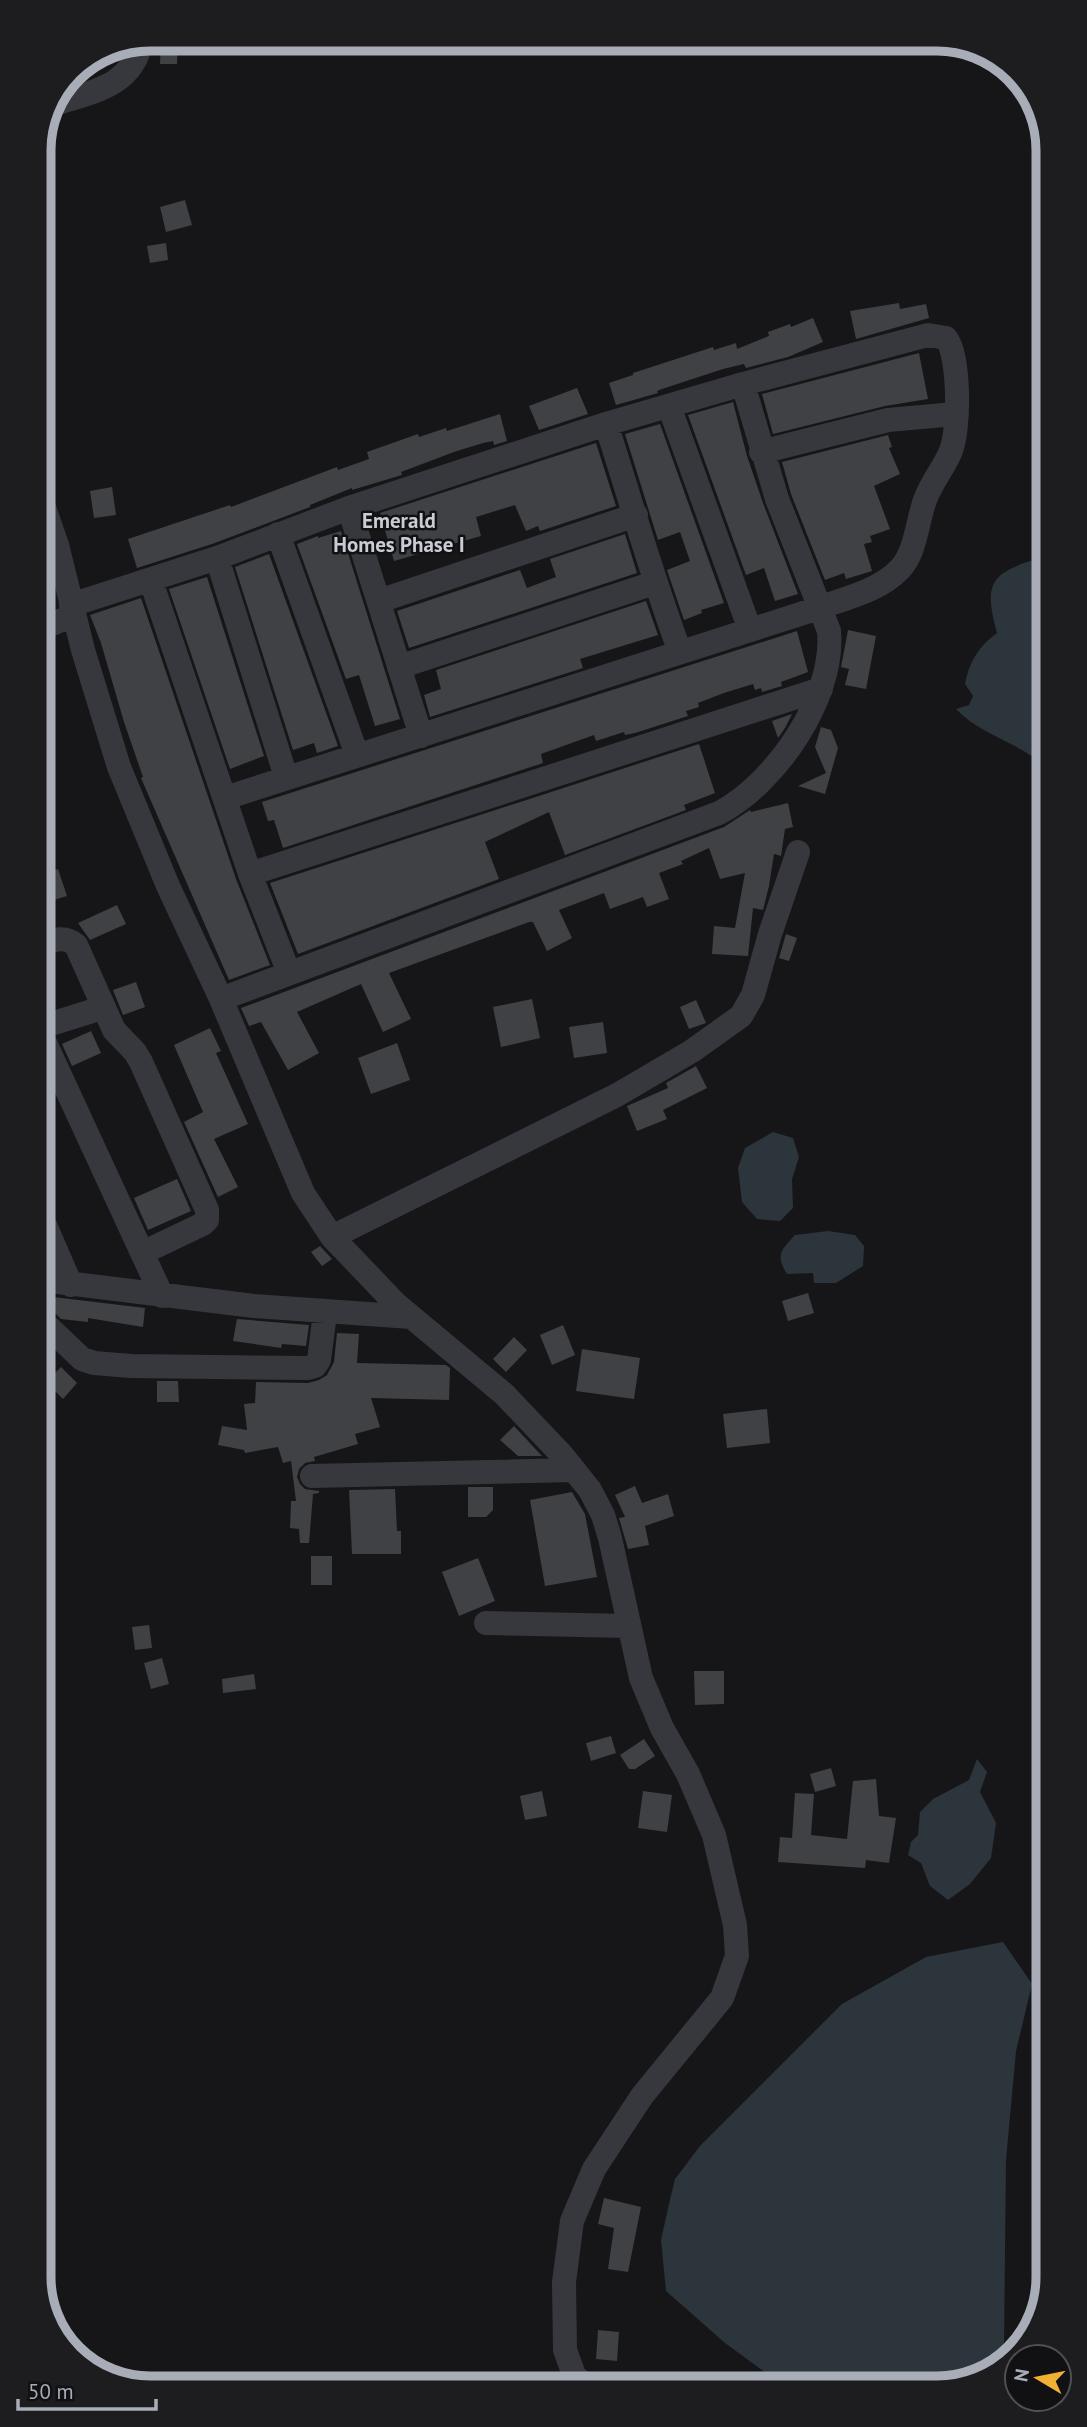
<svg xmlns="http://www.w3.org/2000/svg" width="1087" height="2427" font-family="'PT Sans',sans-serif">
<rect width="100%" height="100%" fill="#161618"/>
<path fill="#2c353c" d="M 1037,559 L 1044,564 L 1044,766 C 1019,742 980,735 956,709 L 969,705 L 973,696 L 965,684 C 969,662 979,646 997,633 C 984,585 989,573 1037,559 Z
M 773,1132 L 793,1138 L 799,1157 L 792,1179 L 793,1208 L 780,1221 L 757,1219 L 742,1202 L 738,1168 L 745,1148 Z
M 828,1231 L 855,1235 L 864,1246 L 863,1266 L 836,1283 L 814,1283 L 813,1273 L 787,1274 C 775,1255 781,1250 795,1235 Z
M 977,1759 L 987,1772 L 980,1792 L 996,1823 L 991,1858 L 970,1884 L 948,1900 L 930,1886 L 921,1863 L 908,1855 L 911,1842 L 918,1835 L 920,1812 L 933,1799 L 969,1780 Z
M 1003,1942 L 1032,1984 L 1016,2051 L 1006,2160 L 1004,2345 L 1001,2363 L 974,2382 L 781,2384 L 725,2343 L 666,2291 L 661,2240 L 669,2204 L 675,2179 L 700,2146 L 842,2004 L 926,1957 Z"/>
<path fill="#404145" d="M 161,38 L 178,39 L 177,64 L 160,64 Z
M 185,200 L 192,225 L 166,232 L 160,207 Z
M 166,243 L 168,260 L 150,263 L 147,246 Z
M 899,303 L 900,309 L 926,304 L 929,318 L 856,339 L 850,311 Z
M 813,318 L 823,342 L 788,357 L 746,368 L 744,364 L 723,369 L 662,389 L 657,391 L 658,393 L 616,405 L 609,383 L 633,375 L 633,373 L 713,347 L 714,350 L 736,343 L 737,349 L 769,336 L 768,332 L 790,324 L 791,327 Z
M 919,353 L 928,399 L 885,406 L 773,434 L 762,394 Z
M 577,388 L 588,414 L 539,430 L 529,406 Z
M 733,402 L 747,456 L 763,503 L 798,594 L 775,601 L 764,568 L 746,575 L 688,415 Z
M 500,414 L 507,441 L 494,445 L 493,441 L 483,443 L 454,452 L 401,472 L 402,475 L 352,490 L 352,488 L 310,505 L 310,507 L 212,544 L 137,568 L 128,539 L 230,505 L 231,507 L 337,467 L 338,470 L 369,459 L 367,452 L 418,434 L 419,437 L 446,428 L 447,431 Z
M 660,424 L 724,603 L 701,610 L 702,613 L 684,620 L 667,570 L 690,561 L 680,532 L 658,540 L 625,434 Z
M 888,435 L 892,447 L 889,448 L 900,474 L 874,486 L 890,529 L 870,536 L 872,542 L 864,544 L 872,571 L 846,579 L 844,573 L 825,580 L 791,494 L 782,462 Z
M 596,443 L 616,506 L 540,531 L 538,526 L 526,531 L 515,505 L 476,517 L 481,536 L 394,561 L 380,513 Z
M 112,487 L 116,515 L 94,518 L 90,491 Z
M 341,531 L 400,719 L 375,726 L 359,675 L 346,679 L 297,544 L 318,536 L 318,538 Z
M 625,534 L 637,573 L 409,648 L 397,611 L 520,570 L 527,588 L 556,577 L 550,559 Z
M 269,554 L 338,746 L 317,753 L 314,743 L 293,750 L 235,567 Z
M 207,577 L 264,756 L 230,769 L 169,589 Z
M 141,598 L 236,879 L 270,965 L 229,980 L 141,778 L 143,777 L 124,722 L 101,643 L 90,615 Z
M 646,601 L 658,635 L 580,659 L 583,668 L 430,717 L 424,695 L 441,689 L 436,670 Z
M 848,630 L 876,636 L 866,689 L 845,685 L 849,669 L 841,667 Z
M 797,631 L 808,672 L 781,682 L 782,686 L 762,692 L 761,688 L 755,690 L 753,684 L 724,693 L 698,703 L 699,707 L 686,711 L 688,716 L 635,733 L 625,735 L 624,732 L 596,741 L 594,735 L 541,754 L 543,763 L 283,848 L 274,820 L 268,821 L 262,802 Z
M 792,714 L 785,728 L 778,738 L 772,721 Z
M 821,727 L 831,730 L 838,748 L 825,794 L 798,786 L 826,773 L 815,747 Z
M 699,744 L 715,793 L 684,805 L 686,810 L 565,855 L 549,812 L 485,842 L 499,879 L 298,954 L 270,883 Z
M 788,803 L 793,827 L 785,829 L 781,856 L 774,854 L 769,886 L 763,910 L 753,908 L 748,956 L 712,954 L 714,926 L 735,928 L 745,873 L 720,879 L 709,848 L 681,861 L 683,864 L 659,873 L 669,899 L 647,907 L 643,897 L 610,909 L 604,893 L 559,910 L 572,938 L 547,951 L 533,922 L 529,922 L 389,973 L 411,1019 L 383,1032 L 361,984 L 297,1012 L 319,1053 L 288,1070 L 261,1022 L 249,1026 L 241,1008 L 724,827 L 750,810 L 751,812 Z
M 58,869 L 67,896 L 41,904 L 41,875 Z
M 117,905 L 126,924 L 90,940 L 78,923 Z
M 786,934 L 797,938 L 789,961 L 779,958 Z
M 136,982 L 145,1007 L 123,1015 L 113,990 Z
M 532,999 L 540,1038 L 501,1047 L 493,1007 Z
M 696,1000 L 706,1023 L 689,1029 L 680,1007 Z
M 603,1022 L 607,1053 L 574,1058 L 569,1027 Z
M 210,1028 L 221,1051 L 216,1053 L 248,1124 L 214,1139 L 238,1187 L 218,1197 L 184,1122 L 203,1112 L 174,1045 Z
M 91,1031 L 101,1053 L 72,1066 L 62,1044 Z
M 397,1043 L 410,1080 L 371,1094 L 358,1058 Z
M 696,1066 L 707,1088 L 663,1110 L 667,1119 L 637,1131 L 627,1106 L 668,1088 L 666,1083 Z
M 177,1179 L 191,1211 L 148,1230 L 134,1198 Z
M 320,1246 L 332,1259 L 322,1266 L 311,1252 Z
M 808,1293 L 814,1313 L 788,1321 L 782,1301 Z
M 45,1296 L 145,1308 L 143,1327 L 88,1318 L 88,1322 L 61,1319 L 52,1310 L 43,1307 Z
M 237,1319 L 309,1325 L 306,1346 L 282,1344 L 281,1348 L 233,1341 Z
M 563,1325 L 575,1355 L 552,1365 L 540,1335 Z
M 337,1333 L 359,1334 L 357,1363 L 446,1365 L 450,1368 L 449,1400 L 371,1398 L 380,1427 L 355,1434 L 358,1444 L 314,1457 L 315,1461 L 305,1463 L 299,1469 L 297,1477 L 300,1484 L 305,1489 L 319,1491 L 319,1493 L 313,1494 L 309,1543 L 300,1543 L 299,1529 L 290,1528 L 291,1501 L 296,1501 L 291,1461 L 283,1463 L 278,1447 L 245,1453 L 244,1450 L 218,1445 L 222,1426 L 247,1430 L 244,1404 L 255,1403 L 256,1382 L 308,1383 L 319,1380 L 327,1375 L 334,1362 Z
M 514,1337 L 527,1350 L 506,1372 L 493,1359 Z
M 582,1349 L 640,1358 L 634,1399 L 576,1391 Z
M 61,1367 L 77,1383 L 63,1399 L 46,1382 Z
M 157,1381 L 178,1381 L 179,1402 L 157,1402 Z
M 767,1409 L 770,1443 L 727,1448 L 723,1414 Z
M 514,1426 L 542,1456 L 518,1456 L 500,1440 Z
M 635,1486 L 642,1503 L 668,1494 L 674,1516 L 645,1526 L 649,1545 L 628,1549 L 619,1518 L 625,1517 L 615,1495 Z
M 468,1487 L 493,1487 L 493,1510 L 486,1517 L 468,1517 Z
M 395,1489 L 397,1531 L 401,1531 L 401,1554 L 352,1554 L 349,1490 Z
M 572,1492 L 585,1514 L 597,1577 L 545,1586 L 530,1500 Z
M 311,1556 L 332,1556 L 332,1585 L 311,1585 Z
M 478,1558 L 495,1601 L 459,1616 L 442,1572 Z
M 149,1625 L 152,1648 L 135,1650 L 132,1627 Z
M 162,1658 L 169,1684 L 151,1689 L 144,1663 Z
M 694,1671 L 724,1671 L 724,1704 L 695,1705 Z
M 254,1674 L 256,1689 L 223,1693 L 222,1679 Z
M 611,1736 L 616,1753 L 591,1761 L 586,1743 Z
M 644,1739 L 655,1756 L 635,1769 L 629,1769 L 620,1755 Z
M 831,1768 L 836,1786 L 815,1792 L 810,1774 Z
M 876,1779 L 879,1816 L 896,1818 L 889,1863 L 866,1860 L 865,1868 L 778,1862 L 780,1837 L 792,1838 L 795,1793 L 814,1794 L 811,1835 L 847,1839 L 853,1781 Z
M 542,1791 L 547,1816 L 525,1820 L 520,1796 Z
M 643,1791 L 672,1795 L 667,1832 L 638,1828 Z
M 604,2198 L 641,2207 L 628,2272 L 608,2269 L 614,2228 L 598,2224 Z
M 598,2330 L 619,2332 L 617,2361 L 596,2359 Z"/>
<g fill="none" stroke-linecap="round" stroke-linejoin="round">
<path stroke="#37383d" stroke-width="24" d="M 57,103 C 93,92 133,85 141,42
M 669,406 L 750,630
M 606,424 C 631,501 652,577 680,652
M 761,452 L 888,420 L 955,414
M 40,496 L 57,545 L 83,650 L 119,767 L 168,886 L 221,999 L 303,1193 L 332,1237 L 396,1304 L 504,1394 L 562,1455 L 590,1490 L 603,1515 L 610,1538 L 641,1678 L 662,1728 L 688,1774 L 714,1835 L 735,1925 L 737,1956 L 722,1998 L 642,2096 L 594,2169 L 572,2221 L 564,2282 L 565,2350 L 574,2375 L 584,2385
M 349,508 L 421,736
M 278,534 L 357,755
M 217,558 L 286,777
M 151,581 L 250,874 L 289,973
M 379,601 L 636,515
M 71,605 L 217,558 L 349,508 L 606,424 L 743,384 L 928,335 L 946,338 C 960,356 960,432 950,453 C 943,469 931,483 925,500 C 917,522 916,552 900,569 C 879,591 846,598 819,608 L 225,798
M 40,629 L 74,615
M 399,667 L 654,583
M 250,874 L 821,689
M 41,945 C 54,940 64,935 76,945 L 114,1030 L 135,1052 L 141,1062 L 207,1210 L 207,1220 L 203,1224 L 142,1253
M 221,999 L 719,813 C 776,783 835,697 829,631 L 777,499 L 743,384
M 41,1027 L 102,1008
M 41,1034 L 162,1296
M 42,1218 L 71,1285
M 332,1237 L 617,1095 L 692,1051 L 741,1016 L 753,995 L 770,934 L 798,852
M 42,1280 L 254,1306 L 411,1317
M 42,1321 L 82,1359 L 94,1363 L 131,1366 L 308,1368 L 315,1366 L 319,1360 L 325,1313
M 312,1476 L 574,1470
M 486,1623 L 629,1626"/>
</g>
<g text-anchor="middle" stroke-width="5" stroke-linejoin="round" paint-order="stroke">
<g font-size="21" font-weight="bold" fill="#c9ccd4" stroke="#111113">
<text x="399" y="528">Emerald<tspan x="399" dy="24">Homes Phase I</tspan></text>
</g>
</g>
<path d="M0 0H1087V2427H0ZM150 51H937A99 99 0 0 1 1036 150V2277A99 99 0 0 1 937 2376H150A99 99 0 0 1 51 2277V150A99 99 0 0 1 150 51Z" fill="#1d1d20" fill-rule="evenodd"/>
<path fill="none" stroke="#a8adb8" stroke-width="9" d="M150 51H937A99 99 0 0 1 1036 150V2277A99 99 0 0 1 937 2376H150A99 99 0 0 1 51 2277V150A99 99 0 0 1 150 51Z"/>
<g transform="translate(1038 2378) rotate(280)"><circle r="33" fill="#111113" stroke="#4d4f55" stroke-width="2"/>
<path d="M0-5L12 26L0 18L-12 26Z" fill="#f2b134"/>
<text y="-10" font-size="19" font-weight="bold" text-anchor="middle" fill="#a8adb8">N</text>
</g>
<path d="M18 2399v10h138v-10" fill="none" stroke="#a8adb8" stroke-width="3.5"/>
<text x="28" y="2399" font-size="21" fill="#a8adb8" stroke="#111113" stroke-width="5" paint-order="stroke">50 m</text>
</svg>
